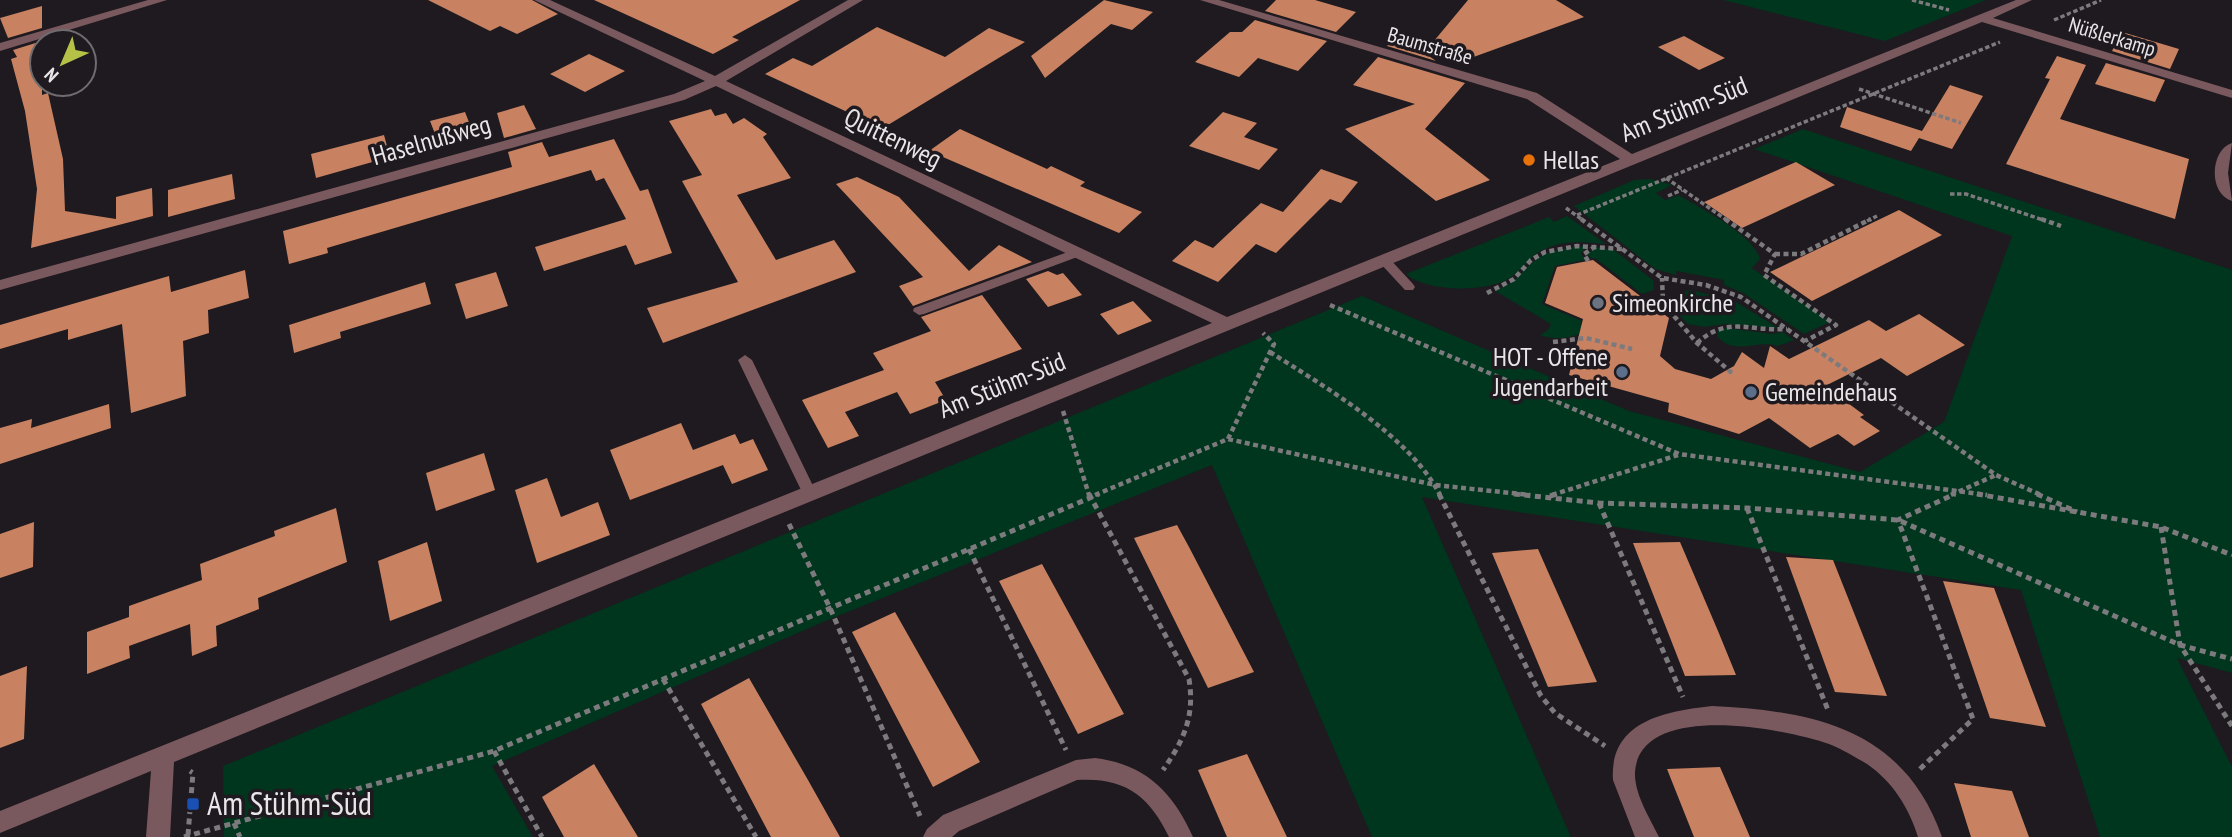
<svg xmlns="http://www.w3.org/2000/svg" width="2232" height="837" font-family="'PT Sans Narrow',sans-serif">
<rect width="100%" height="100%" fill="#1e1a1f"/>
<path fill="#00351e" d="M 1723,0 L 1986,0 L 1885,41 Z
M 1803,129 L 2232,270 L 2232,673 L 2177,658 L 2232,767 L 2232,837 L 2100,837 L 2021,590 L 1422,497 L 1571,837 L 1372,837 L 1212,465 L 823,622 L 492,766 L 533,837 L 224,837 L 223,766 L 1362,296 L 1629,411 L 1860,472 L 1944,422 L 2012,236 L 1754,149 Z
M 1651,179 L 1672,185 L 1656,193 L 1665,200 L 1679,195 C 1701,209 1753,234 1760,259 L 1752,268 L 1830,322 L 1804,334 L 1743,293 L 1724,285 L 1724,280 L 1676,271 L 1676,275 L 1655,269 L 1574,206 L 1634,180 Z
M 1567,216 L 1606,244 C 1587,242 1566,240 1547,248 C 1530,254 1524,269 1510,278 C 1486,293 1426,292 1406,274 L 1549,217 L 1554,222 Z
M 1589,246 L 1581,253 L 1585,260 L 1555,266 L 1542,304 L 1582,321 L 1580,325 L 1590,329 C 1575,338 1555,341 1540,335 L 1548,330 L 1551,324 L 1495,291 C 1520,280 1516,276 1534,261 C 1549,249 1571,247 1589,246 Z
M 1597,247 L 1614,250 L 1653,280 L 1654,290 L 1642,294 L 1595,258 L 1592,259 L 1587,254 Z
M 1690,290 L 1733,300 L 1778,328 L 1726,324 L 1704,327 L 1688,324 L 1680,316 L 1676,305 L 1681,293 Z
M 1727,328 L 1772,334 L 1783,332 L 1794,340 L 1778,346 C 1758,339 1734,357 1717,336 L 1718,330 Z"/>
<path fill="#c88262" d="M 428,0 L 532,0 L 558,14 L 517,34 L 500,26 L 490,31 Z
M 594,0 L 800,0 L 732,37 L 739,40 L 713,54 Z
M 1104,0 L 1153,12 L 1132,30 L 1111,24 L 1045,78 L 1031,56 Z
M 1276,0 L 1315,0 L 1356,12 L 1336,32 L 1265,11 Z
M 1468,0 L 1556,0 L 1584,17 L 1468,59 L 1429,47 Z
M 42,6 L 42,28 L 8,38 L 0,18 Z
M 1255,20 L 1327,41 L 1298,71 L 1258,58 L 1239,77 L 1195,62 L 1230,32 L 1242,32 Z
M 877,27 L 945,57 L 989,28 L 1025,42 L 878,131 L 852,118 L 856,116 L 765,74 L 793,58 L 812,66 Z
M 2122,32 L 2179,49 L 2170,69 L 2112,51 Z
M 1398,34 L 1436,61 L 1387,46 Z
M 1684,36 L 1704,47 L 1725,58 L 1699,70 L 1658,47 Z
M 42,41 L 42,95 L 48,93 L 63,159 L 65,211 L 116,219 L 116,197 L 152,188 L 153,216 L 31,248 L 37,189 L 25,111 L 11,59 L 17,57 L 13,50 Z
M 589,54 L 625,71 L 585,92 L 550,74 Z
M 2057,56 L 2086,65 L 2060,119 L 2189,159 L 2175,219 L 2006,164 L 2050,79 L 2045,78 Z
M 1378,57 L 1465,83 L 1425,129 L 1490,180 L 1436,201 L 1345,129 L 1415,104 L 1353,85 Z
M 2106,63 L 2165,80 L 2155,102 L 2095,84 Z
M 1950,85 L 1983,96 L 1952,149 L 1919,138 L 1911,151 L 1840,127 L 1847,107 L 1922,131 Z
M 524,105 L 536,129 L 504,138 L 497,113 Z
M 711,109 L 715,116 L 726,113 L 733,124 L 744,118 L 767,134 L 763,137 L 791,178 L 737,195 L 776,260 L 834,240 L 856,272 L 663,343 L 647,308 L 738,282 L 682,181 L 702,175 L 669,121 Z
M 465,112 L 474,135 L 439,144 L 430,121 Z
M 1223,112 L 1257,123 L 1244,137 L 1278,149 L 1259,170 L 1189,146 Z
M 960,129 L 1047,169 L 1051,166 L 1085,182 L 1080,186 L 1142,212 L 1119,233 L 929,151 Z
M 384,135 L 390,157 L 316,178 L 311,154 Z
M 614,139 L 640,191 L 648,189 L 672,253 L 635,265 L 626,245 L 544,271 L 535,247 L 626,219 L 604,178 L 596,181 L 591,170 L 327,248 L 328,253 L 289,264 L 283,231 L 512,167 L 508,152 L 542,142 L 549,157 Z
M 1796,162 L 1835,185 L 1742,228 L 1704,202 Z
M 1321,169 L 1358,182 L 1341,203 L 1330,199 L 1276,253 L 1256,244 L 1218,282 L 1172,261 L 1195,240 L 1213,248 L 1261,203 L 1283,212 Z
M 232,174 L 235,199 L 168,217 L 168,190 Z
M 857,177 L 899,197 L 969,271 L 999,245 L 1032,262 L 913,306 L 899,286 L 923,277 L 836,184 Z
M 1899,210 L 1942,235 L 1812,301 L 1770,272 Z
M 1593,260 L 1669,318 L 1660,356 L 1675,369 L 1711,379 L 1734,366 L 1742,352 L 1764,368 L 1770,346 L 1789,359 L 1869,320 L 1886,331 L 1919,314 L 1965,345 L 1907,376 L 1881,358 L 1825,386 L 1864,415 L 1860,417 L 1880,431 L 1854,446 L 1838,434 L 1810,448 L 1769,418 L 1739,434 L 1668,412 L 1669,403 L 1569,375 L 1583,319 L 1545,303 L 1557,267 Z
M 245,270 L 249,298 L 208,310 L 209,333 L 183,341 L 186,396 L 131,413 L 122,324 L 68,340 L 68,329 L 0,349 L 0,325 L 169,276 L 171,292 Z
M 1048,271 L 1057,275 L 1063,273 L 1082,295 L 1048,307 L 1026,279 Z
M 496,272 L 508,306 L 466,319 L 455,284 Z
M 425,282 L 431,304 L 340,332 L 341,338 L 294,353 L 289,325 Z
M 982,295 L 1022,349 L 935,382 L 946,400 L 910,414 L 897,392 L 845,412 L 859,436 L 828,448 L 802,400 L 884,370 L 873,353 L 931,331 L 921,317 Z
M 1133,301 L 1152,321 L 1118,335 L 1100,314 Z
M 109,404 L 111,428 L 0,464 L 0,428 L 32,419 L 31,428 Z
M 681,423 L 693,450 L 735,434 L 740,444 L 753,439 L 768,470 L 732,484 L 723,465 L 630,500 L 610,450 Z
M 484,453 L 495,490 L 436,511 L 426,473 Z
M 547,478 L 561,517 L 598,502 L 610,535 L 537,563 L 515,490 Z
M 336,508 L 347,562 L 258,598 L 259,609 L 216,626 L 217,646 L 192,656 L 190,624 L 129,646 L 130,658 L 87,674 L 87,632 L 129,617 L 129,606 L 202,580 L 200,564 L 275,536 L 274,531 Z
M 34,522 L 33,567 L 0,578 L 0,534 Z
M 1177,525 L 1189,547 L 1254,672 L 1208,688 L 1134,538 Z
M 427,542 L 442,601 L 390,621 L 378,561 Z
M 1680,542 L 1718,631 L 1736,675 L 1685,676 L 1633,543 Z
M 1538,549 L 1549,574 L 1597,682 L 1548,687 L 1492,553 Z
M 1786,557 L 1833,560 L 1887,696 L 1835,692 Z
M 1042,564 L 1124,714 L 1078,734 L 999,581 Z
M 1943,581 L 1994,588 L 2046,727 L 1990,718 Z
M 895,612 L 980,762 L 933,787 L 852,632 Z
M 27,666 L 24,739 L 0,748 L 0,676 Z
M 749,678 L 808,780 L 840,837 L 771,837 L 701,704 Z
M 1247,754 L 1287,837 L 1227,837 L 1198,770 Z
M 594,764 L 609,789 L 638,837 L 564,837 L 542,797 Z
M 1720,767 L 1750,837 L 1694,837 L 1667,769 Z
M 1954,783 L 2012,791 L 2029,837 L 1971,837 Z"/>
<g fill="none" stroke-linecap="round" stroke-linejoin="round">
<path stroke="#7d7a7e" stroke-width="3.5" stroke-dasharray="4.5 2.5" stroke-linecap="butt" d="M 1912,0 L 1949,10
M 2054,20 L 2101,0
M 1859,89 L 1961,123
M 1666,178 L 1728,221
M 1950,194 L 1966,194 L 2046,221
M 1668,196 L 1682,190
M 1566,208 L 1584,221
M 1577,215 L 2000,42
M 1867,221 L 1877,216"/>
<path stroke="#7d7a7e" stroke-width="4.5" stroke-dasharray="5 3.5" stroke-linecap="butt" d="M 1581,219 L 1662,278 L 1706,285 L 1741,297 L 1996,475 L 2041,495
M 1725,219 L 1775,254 L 1764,275 L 1836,325 L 1805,341
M 2041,219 L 2061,226
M 1775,254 L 1801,254 L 1871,219
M 1588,261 L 1584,254 L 1596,246
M 1487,293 L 1514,279 L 1531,260 L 1545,252 L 1577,246 L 1622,249
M 1663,303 L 1697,343 L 1732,373
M 1330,305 L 1679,454 L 1987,495
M 1657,314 L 1663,303 L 1662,278
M 1553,342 L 1586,338 L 1632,349
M 1697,343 C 1728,315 1750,332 1787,329
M 1270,352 C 1325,387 1410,436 1440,495
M 1844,400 L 1868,386
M 1063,411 L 1089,495
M 1228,439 L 1274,344 L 1263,333
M 1095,495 L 1228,439 L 1435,485 L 1530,495
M 1552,495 L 1678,455
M 1951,495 L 1996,475"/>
<path stroke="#7d7a7e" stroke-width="5" stroke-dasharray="6 4.5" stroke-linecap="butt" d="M 1089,494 L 1189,679 C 1195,716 1184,740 1163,770
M 1439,494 L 1541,696 L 1555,713 L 1605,746
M 1514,494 L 1599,503 L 1747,508 L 1898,520 L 2180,645 L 2232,659
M 1977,494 L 2161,527 L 2232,555
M 2037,494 L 2077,512
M 1550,496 L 1557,494
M 1599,503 L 1683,697
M 1747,508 L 1828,710
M 789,524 L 830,608 L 920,816
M 2161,527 L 2180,645 L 2232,726
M 969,549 L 1066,750
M 663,679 L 756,837
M 494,751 L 542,837
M 1920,769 L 1973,719 L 1898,520 L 1955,494
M 234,823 L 240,837
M 188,835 L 193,773 L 190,771
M 184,837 L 494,751 L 1099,494"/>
<path fill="#7a595e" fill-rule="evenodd" d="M 1076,249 L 1082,253 L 1080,256 L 924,314 L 919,315 L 913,311 L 914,308 Z
M 1384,256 L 1388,257 L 1413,284 L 1415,287 L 1413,290 L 1405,290 L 1380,263 L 1378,260 L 1380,257 Z
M 745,355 L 752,360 L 816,492 L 814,496 L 804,496 L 802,492 L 738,360 Z"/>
<path fill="#7a595e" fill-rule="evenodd" d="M 148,0 L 167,0 L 0,51 L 0,43 Z
M 534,0 L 550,0 L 715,76 L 848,0 L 863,0 L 726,81 L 1227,317 L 1620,159 L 1527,99 L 1200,0 L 1219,0 L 1537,93 L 1632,154 L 2016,0 L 2032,0 L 1993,18 L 2232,90 L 2232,98 L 1982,22 L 174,762 L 170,837 L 146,837 L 151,771 L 0,833 L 0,811 L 1212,323 L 716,86 L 684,100 L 0,290 L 0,280 L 674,94 L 705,81 Z
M 2232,143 L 2228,173 L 2232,201 C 2208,194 2210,150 2232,143 Z
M 1712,706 C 1815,711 1904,729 1942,837 L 1918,837 C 1909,808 1893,782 1867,764 C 1855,757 1842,749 1829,744 C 1786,729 1640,700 1635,772 C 1634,794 1650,818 1659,837 L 1635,837 L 1613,780 C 1609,721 1666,711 1712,706 Z
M 1095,758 C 1145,764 1173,792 1193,837 L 1169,837 C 1149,795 1124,777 1077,780 L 959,831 L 952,837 L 923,837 L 927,829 L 943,815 L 1076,760 Z"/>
</g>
<circle fill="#e8710a" stroke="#1e1a1f" stroke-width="2.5" cx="1529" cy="160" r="7"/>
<circle fill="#6b7280" stroke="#1e1a1f" stroke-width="2.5" cx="1598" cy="303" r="7"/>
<g fill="#5c6f8a" stroke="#1e1a1f" stroke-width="2.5">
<circle cx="1622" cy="372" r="7"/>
<circle cx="1751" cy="392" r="7"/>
</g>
<rect fill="#1a4fb4" stroke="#1e1a1f" stroke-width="2.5" x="186" y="797" width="14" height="14" rx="3.5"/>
<g text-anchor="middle" stroke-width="7" stroke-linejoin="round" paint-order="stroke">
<g font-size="21" fill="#e9e6e9" stroke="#1e1a1f">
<text transform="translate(2112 37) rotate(17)" y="7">Nüßlerkamp</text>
<text transform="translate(1430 46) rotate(16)" y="7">Baumstraße</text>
</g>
<g font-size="26" fill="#e9e6e9" stroke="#1e1a1f">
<text transform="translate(1684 109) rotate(-22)" y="9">Am Stühm-Süd</text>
<text transform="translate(893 138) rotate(26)" y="9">Quittenweg</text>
<text transform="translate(431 140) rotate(-16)" y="9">Haselnußweg</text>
<text transform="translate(1002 385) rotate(-22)" y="9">Am Stühm-Süd</text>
</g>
<g font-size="26" fill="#e9e6e9" stroke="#1e1a1f" text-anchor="start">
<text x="1543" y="169">Hellas</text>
<text x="1612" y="312">Simeonkirche</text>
<text x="1608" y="366" text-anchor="end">HOT - Offene<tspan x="1608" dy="30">Jugendarbeit</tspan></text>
<text x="1765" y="401">Gemeindehaus</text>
</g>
<g font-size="32" fill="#e9e6e9" stroke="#1e1a1f" text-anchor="start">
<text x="207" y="815">Am Stühm-Süd</text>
</g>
</g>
<g transform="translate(63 63) rotate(224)"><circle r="33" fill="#1e1a1f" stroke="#6f6c70" stroke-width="2"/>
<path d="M0-5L12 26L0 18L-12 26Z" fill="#b6c148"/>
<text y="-10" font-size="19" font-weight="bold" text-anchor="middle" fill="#e9e6e9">N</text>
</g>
</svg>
